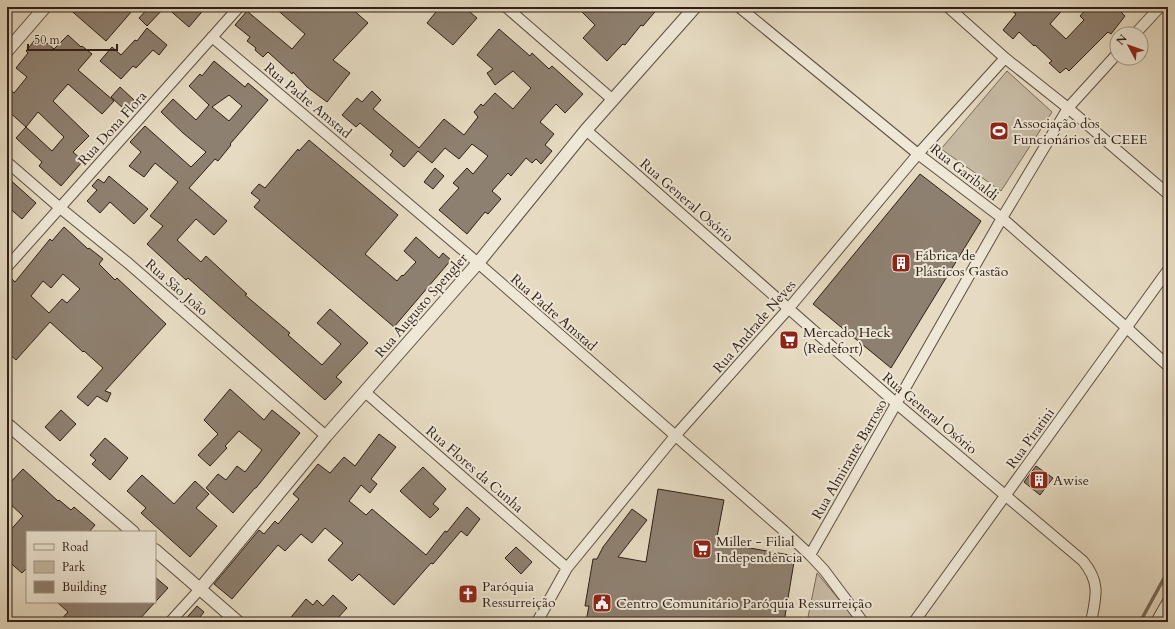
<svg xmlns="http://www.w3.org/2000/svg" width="1175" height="629" font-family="Cardo,serif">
<rect width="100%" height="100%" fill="#e6dbc2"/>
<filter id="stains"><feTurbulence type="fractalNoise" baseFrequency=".005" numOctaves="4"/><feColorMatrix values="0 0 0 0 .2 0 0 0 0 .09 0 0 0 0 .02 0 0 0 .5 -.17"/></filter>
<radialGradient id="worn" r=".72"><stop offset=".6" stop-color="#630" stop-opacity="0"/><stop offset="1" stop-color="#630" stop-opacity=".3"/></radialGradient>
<path fill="#c7bba5" stroke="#7b6c5e" d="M 1007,71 L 1052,112 L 1001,191 L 941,149 Z
M 817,573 L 851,614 L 856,622 L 807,622 Z"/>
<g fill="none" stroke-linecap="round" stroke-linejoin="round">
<path stroke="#78695b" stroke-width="3.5" d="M 1140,622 L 1168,571"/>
</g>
<path fill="#8e8070" stroke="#2f1e17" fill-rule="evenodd" d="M 67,7 L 128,7 L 132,11 L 106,41 Z
M 149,7 L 165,7 L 147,26 L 139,18 Z
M 166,7 L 206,7 L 189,27 Z
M 274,7 L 350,7 L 368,23 L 333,60 L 350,73 L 327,102 L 307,87 L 293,72 L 292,74 L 268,52 L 263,57 L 255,50 L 256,48 L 247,41 L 250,37 L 235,25 L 247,11 L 292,49 L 305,34 Z
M 440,7 L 464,7 L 477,18 L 453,45 L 427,23 Z
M 577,7 L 659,7 L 643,26 L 641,25 L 625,45 L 623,44 L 620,47 L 607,61 L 583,38 L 595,25 Z
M 1006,7 L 1065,7 L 1050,24 L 1066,39 L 1084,20 L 1080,16 L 1088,7 L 1126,7 L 1121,12 L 1125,16 L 1111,34 L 1108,32 L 1069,71 L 1066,68 L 1060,73 L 1049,63 L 1052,61 L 1035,45 L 1034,46 L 1019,32 L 1013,39 L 1003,30 L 1016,14 Z
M 147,28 L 167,45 L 159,55 L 153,50 L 136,68 L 133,66 L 121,79 L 100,61 L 112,47 L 121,55 L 135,40 L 137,41 Z
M 499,29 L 530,56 L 532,53 L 549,69 L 552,66 L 583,94 L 565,113 L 556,104 L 540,122 L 554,134 L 545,145 L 552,151 L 541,164 L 536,159 L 532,163 L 526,158 L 511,176 L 508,173 L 492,191 L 501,199 L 488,214 L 485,212 L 467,234 L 439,210 L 459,188 L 453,183 L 467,168 L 473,174 L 488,156 L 472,144 L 459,159 L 445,148 L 432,163 L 418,151 L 404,167 L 390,155 L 393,151 L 360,123 L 356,127 L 342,115 L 357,98 L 362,102 L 372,91 L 381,100 L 373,109 L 419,148 L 444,119 L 464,135 L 478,117 L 474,112 L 481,104 L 483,106 L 495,93 L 513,109 L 531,88 L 513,71 L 495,85 L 487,73 L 493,69 L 477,55 Z
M 68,35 L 81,47 L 82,46 L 92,54 L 78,70 L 114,101 L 102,114 L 68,84 L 53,101 L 89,136 L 73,152 L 83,161 L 61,186 L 39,166 L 42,162 L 16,138 L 26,127 L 52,151 L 64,137 L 38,112 L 26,127 L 7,110 L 7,87 L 14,93 L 27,77 L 16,68 L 28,53 L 26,51 L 38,36 L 54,49 Z
M 214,61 L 245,87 L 248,83 L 268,100 L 230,144 L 231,145 L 218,161 L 215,159 L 189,188 L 227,221 L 214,235 L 196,219 L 177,240 L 201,262 L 206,256 L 247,294 L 245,295 L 290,333 L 288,335 L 322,365 L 341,344 L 317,323 L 330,309 L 368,343 L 336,377 L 342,382 L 325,400 L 188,278 L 186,280 L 147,244 L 163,226 L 150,216 L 178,182 L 155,163 L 144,177 L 129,166 L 141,152 L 130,142 L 145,126 L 191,167 L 206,152 L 183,133 L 161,112 L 173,99 L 196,120 L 209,105 L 189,86 L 200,74 L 202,76 ZM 229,95 L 242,106 L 229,121 L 212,107 Z
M 120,87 L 134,100 L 125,110 L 111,97 Z
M 309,140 L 398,215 L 365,254 L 397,281 L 402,275 L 403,276 L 416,262 L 404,251 L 416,237 L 439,258 L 443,253 L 451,260 L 394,327 L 254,207 L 260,200 L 251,193 L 259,184 L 265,188 L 298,149 L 299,151 Z
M 435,168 L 444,176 L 433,189 L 424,182 Z
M 920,174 L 981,221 L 891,368 L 813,304 Z
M 109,176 L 148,209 L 134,224 L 110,202 L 100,213 L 87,201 L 97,190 L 92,186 L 98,179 L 104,183 Z
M 7,177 L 36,203 L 22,219 L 7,206 Z
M 64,227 L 88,249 L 89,248 L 103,259 L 99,264 L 115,280 L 117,278 L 166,324 L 105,391 L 111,393 L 107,402 L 97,396 L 88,406 L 77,397 L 103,368 L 84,351 L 83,352 L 50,322 L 16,360 L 7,352 L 7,285 L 12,279 L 15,282 L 50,239 L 52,241 ZM 63,274 L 80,289 L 67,303 L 62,299 L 49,313 L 31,296 L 43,281 L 51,288 Z
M 230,389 L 264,420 L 272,410 L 300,433 L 256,488 L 255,488 L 233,513 L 206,488 L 218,474 L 226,480 L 237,466 L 245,472 L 262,450 L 239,431 L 225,446 L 227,448 L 210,466 L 198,455 L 218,434 L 204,420 Z
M 61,410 L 76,424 L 60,441 L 45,427 Z
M 379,434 L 396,447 L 371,479 L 377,484 L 370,493 L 361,485 L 349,501 L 366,515 L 372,509 L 426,555 L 445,531 L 447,532 L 467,507 L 480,519 L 467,536 L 461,531 L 433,564 L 431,563 L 394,605 L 359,574 L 352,581 L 328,560 L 343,543 L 325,528 L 312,543 L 301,534 L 285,551 L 278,545 L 232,599 L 214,584 L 259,530 L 264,534 L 275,521 L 278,524 L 299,499 L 293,494 L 318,464 L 330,473 L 344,457 L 355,466 Z
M 105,438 L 128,458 L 110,480 L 92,464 L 96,460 L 90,455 Z
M 1036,466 L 1053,478 L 1040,495 L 1024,482 Z
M 423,467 L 446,489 L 433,504 L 439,509 L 430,518 L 400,491 Z
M 23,469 L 58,501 L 59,500 L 71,510 L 74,507 L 95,525 L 89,532 L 27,532 L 27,568 L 22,573 L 7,560 L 7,534 L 23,516 L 7,501 L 7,486 Z
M 142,475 L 174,504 L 195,481 L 209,494 L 196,508 L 217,526 L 190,557 L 141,513 L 146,508 L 127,491 Z
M 658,489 L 724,500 L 716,542 L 795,556 L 784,622 L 586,621 L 589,606 L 585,606 L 593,559 L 597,559 L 603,547 L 632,509 L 647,520 L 618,557 L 646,562 Z
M 516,547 L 532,562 L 521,574 L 505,558 Z
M 155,577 L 168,588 L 137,622 L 59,622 L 68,612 L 57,602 L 155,602 Z
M 333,595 L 347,608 L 334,622 L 287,622 L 306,599 L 313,605 L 317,600 L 323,606 Z
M 197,606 L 204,612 L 196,622 L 183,622 Z"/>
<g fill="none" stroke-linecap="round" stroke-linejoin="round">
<defs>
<path id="minor" d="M 506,7 L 613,100
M 739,7 L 918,154 L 1002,218 L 1127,328 L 1168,366
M 948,7 L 1005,58 L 1068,108 L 1168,194
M 1135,34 L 1160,7
M 212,37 L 478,263 L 782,529 L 810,555 L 824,570 L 863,622
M 586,130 L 897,404 L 1083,561 C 1101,583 1096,597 1091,622
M 7,162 L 59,207 L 128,263 L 326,436
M 7,267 L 239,7
M 365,392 L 567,568
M 810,555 L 1002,218 L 1068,108 L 1117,54
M 170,622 L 200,589
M 537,622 L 567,568 L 675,436 L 789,308 L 918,154 L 1005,58
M 914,622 L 1168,270
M 1156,622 L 1168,601"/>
<path id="tertiary" d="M 7,51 L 45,7
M 7,424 L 133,532
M 155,550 L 238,622
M 200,589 L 326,436 L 478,263 L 586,130 L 695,7"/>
</defs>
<use href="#minor" stroke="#5d4d42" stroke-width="12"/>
<use href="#tertiary" stroke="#5d4d42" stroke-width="14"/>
<use href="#minor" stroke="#efe8d7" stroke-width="10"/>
<use href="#tertiary" stroke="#efe8d7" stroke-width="12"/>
</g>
<defs>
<symbol id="stadium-square" viewBox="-11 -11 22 22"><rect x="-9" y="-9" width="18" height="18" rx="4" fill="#8f2418" stroke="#efe8d7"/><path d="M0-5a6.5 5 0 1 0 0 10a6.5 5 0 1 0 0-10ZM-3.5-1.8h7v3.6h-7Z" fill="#fff"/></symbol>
<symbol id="building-square" viewBox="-11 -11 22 22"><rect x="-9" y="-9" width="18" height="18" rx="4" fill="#8f2418" stroke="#efe8d7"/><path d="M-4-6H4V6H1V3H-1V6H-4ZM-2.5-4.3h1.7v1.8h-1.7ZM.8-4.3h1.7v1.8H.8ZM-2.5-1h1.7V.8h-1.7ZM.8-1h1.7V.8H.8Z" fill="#fff"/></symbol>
<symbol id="supermarket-square" viewBox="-11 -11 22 22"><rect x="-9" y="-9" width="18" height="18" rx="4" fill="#8f2418" stroke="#efe8d7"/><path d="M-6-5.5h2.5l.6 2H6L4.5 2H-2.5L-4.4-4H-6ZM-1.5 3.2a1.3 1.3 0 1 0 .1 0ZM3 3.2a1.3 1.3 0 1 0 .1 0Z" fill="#fff"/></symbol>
<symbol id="church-square" viewBox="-11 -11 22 22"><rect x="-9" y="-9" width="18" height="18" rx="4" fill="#8f2418" stroke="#efe8d7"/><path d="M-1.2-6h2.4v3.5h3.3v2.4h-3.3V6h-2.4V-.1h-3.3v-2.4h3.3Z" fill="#fff"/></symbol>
<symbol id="civic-square" viewBox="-11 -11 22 22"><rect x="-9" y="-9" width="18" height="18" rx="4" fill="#8f2418" stroke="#efe8d7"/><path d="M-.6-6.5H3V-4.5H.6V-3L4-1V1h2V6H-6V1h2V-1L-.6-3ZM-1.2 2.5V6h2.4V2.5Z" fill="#fff"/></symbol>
</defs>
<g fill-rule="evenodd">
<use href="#stadium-square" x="988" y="120" width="22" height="22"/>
<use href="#building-square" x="890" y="252" width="22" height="22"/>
<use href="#supermarket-square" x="778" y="329" width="22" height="22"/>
<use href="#building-square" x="1028" y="469" width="22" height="22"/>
<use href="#supermarket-square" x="691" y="538" width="22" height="22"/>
<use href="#church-square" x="457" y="583" width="22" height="22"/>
<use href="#civic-square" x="591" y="592" width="22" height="22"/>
</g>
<g text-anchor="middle" stroke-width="4" stroke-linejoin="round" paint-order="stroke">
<g font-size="14" fill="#2f1e17" stroke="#efe8d7">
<text transform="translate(308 100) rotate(40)" y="5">Rua Padre Amstad</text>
<text transform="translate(112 128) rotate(-48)" y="5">Rua Dona Flora</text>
<text transform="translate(965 172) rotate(38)" y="5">Rua Garibaldi</text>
<text transform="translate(687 200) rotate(41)" y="5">Rua General Osório</text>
<text transform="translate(177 287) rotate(41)" y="5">Rua São João</text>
<text transform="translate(421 305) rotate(-49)" y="5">Rua Augusto Spengler</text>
<text transform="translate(554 312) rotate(41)" y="5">Rua Padre Amstad</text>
<text transform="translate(754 326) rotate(-49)" y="5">Rua Andrade Neves</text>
<text transform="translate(930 413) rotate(40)" y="5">Rua General Osório</text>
<text transform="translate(1030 438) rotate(-54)" y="5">Rua Piratini</text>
<text transform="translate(849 459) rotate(-60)" y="5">Rua Almirante Barroso</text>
<text transform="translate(475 469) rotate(41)" y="5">Rua Flores da Cunha</text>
</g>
<g font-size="14" fill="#2f1e17" stroke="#efe8d7" text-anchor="start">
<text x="1013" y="128">Associação dos<tspan x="1013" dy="16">Funcionários da CEEE</tspan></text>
<text x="915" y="260">Fábrica de<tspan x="915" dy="16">Plásticos Gastão</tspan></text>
<text x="803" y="337">Mercado Heck<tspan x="803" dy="16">(Redefort)</tspan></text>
<text x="1053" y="485">Awise</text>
<text x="716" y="546">Miller - Filial<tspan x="716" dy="16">Independência</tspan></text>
<text x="482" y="591">Paróquia<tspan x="482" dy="16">Ressurreição</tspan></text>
<text x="616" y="608">Centro Comunitário Paróquia Ressurreição</text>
</g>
</g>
<rect width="1175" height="629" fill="none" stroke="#e6dbc2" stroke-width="24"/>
<rect x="8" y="8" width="1159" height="613" fill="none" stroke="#2f1e17" stroke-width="2"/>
<rect x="12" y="12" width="1151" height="605" fill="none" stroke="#2f1e17"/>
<rect x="26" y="531" width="130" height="72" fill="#efe8d7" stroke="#a2978a"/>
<rect x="34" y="544" width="20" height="6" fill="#efe8d7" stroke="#a2978a"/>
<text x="62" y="551" font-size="12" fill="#2f1e17">Road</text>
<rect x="34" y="561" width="20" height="12" fill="#c7bba5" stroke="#a2978a"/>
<text x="62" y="571" font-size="12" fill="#2f1e17">Park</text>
<rect x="34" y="581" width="20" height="12" fill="#8e8070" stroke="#a2978a"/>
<text x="62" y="591" font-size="12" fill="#2f1e17">Building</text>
<g transform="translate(1129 46) rotate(311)"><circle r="19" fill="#efe8d7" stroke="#a2978a"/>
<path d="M0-3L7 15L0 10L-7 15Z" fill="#8f2418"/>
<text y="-6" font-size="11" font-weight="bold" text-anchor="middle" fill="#2f1e17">N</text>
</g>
<path d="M28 44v6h89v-6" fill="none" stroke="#2f1e17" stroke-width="2"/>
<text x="34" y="44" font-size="12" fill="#2f1e17" stroke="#efe8d7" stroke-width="3" paint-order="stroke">50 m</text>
<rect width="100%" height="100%" filter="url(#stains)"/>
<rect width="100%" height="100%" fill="url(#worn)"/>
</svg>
